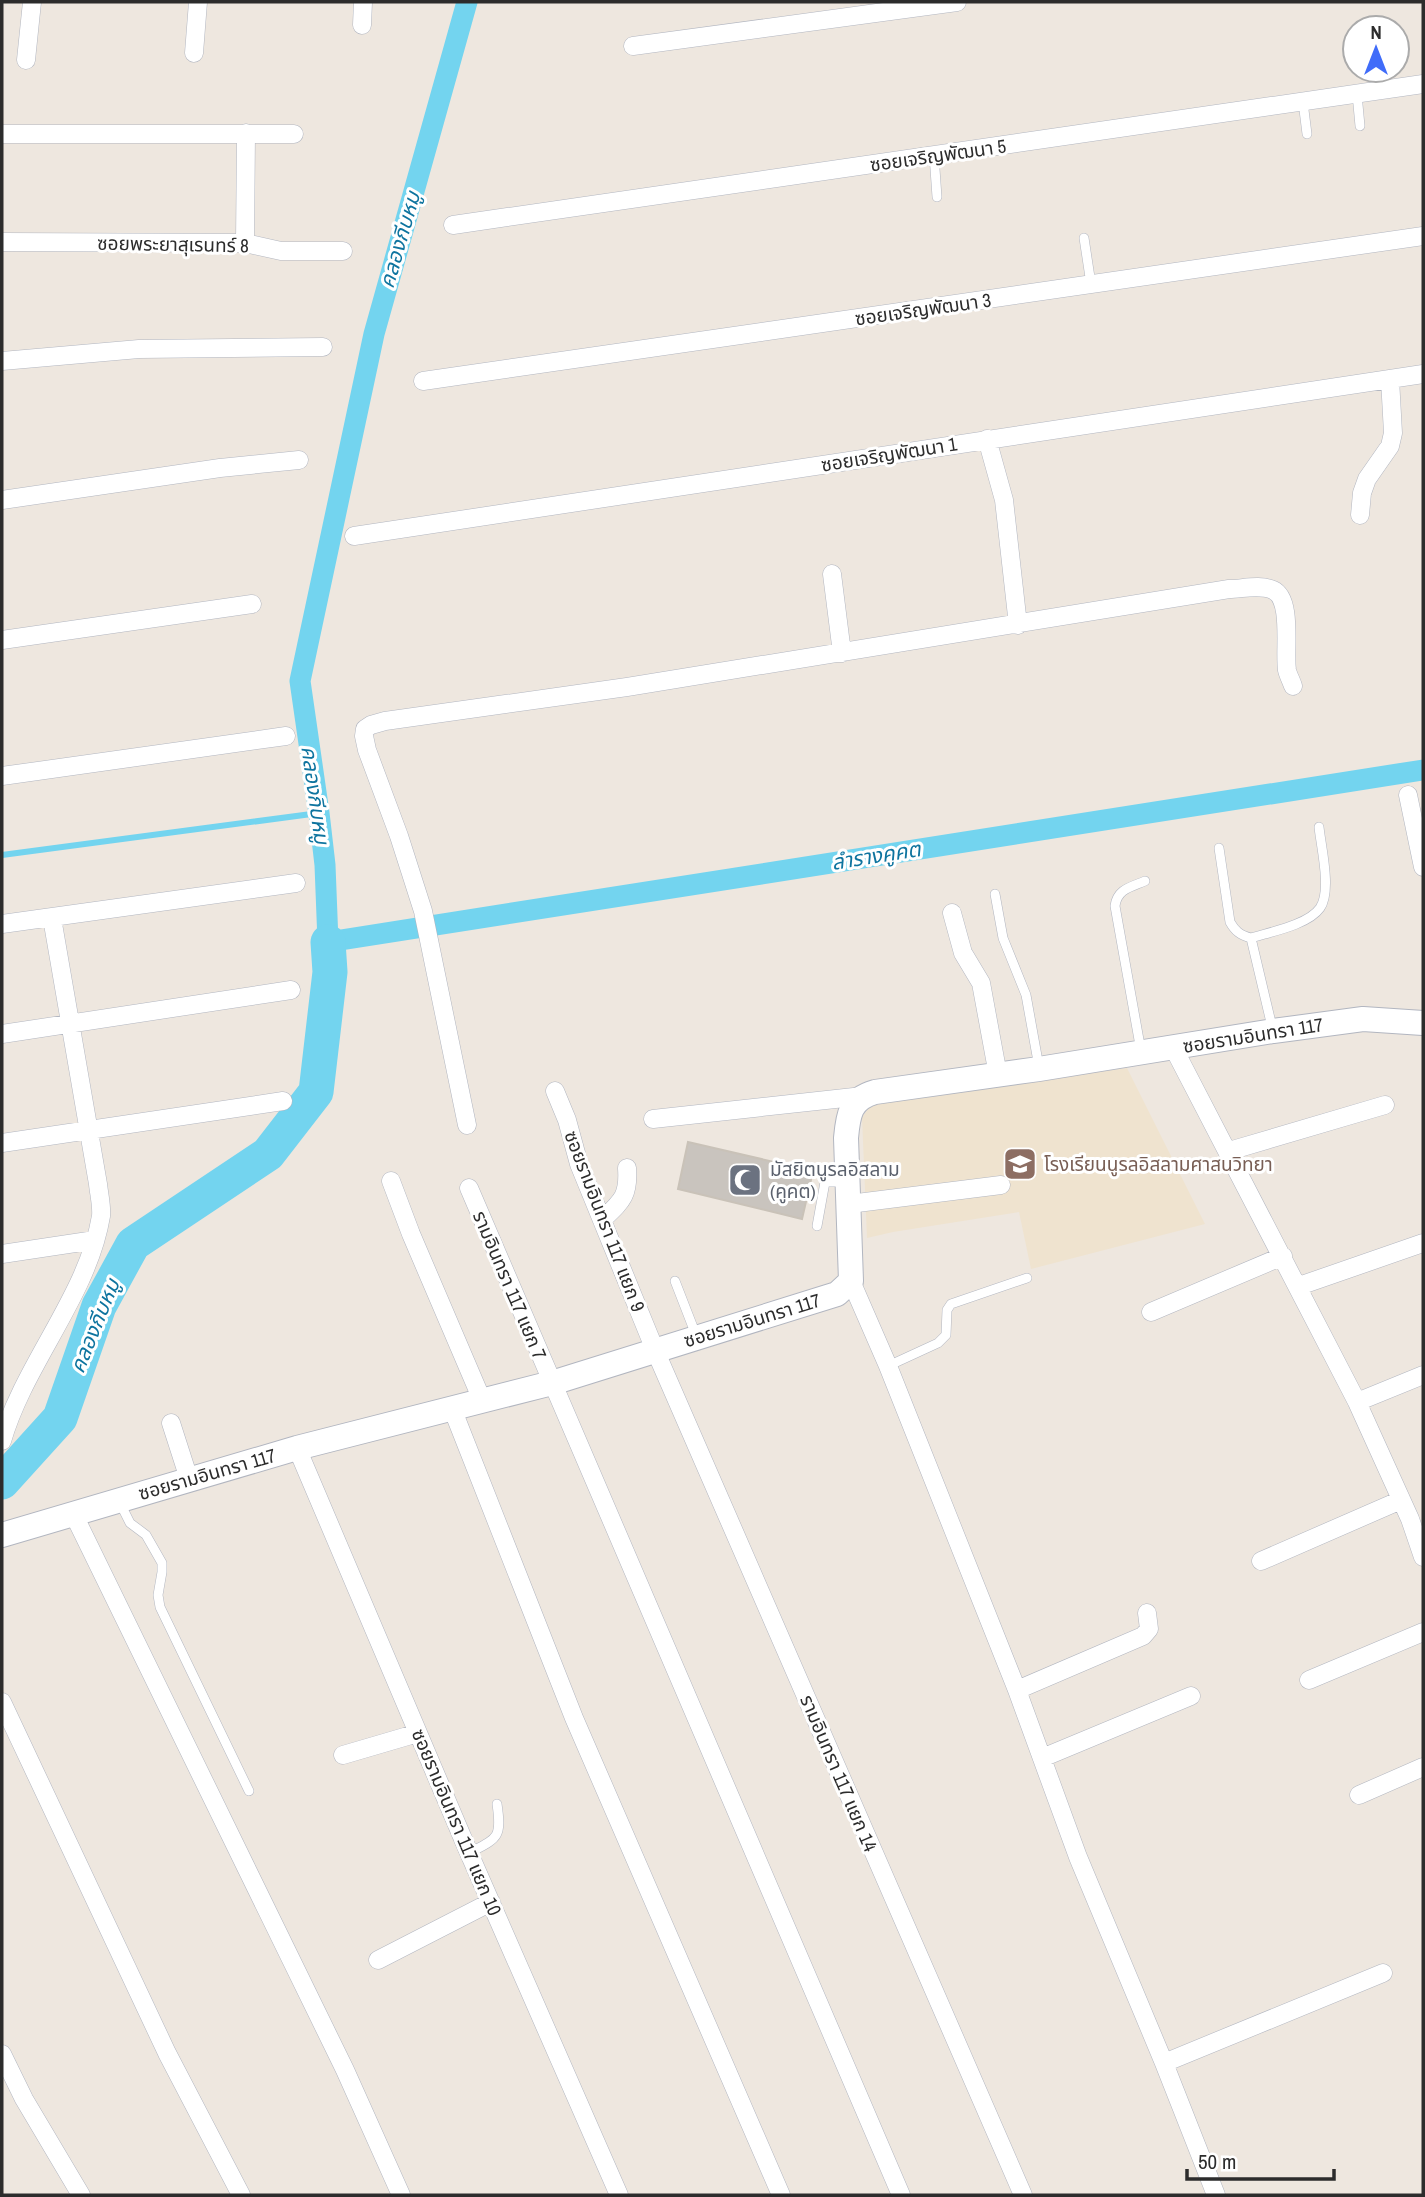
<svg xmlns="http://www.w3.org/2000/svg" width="1425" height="2197" font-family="'Archivo Narrow','Noto Sans Thai',sans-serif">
<rect width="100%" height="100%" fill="#eee7df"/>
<path fill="#efe3cf" d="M 1127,1068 L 1205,1224 L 1031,1269 L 1019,1212 L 893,1232 L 867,1238 L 862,1117 L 873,1103 Z"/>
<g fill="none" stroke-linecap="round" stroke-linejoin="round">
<path stroke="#73d4ef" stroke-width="6" d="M 2,855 L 319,813"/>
<path stroke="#73d4ef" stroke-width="21" d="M 467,2 L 374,334 L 300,681 L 319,813 L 325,865 L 328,942 L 1423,770"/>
<path stroke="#73d4ef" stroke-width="35" d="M 2,1482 L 60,1418 L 99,1306 L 133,1244 L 268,1154 L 316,1092 L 330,972 L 328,942"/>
</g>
<path fill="#c9c4be" stroke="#c9c2b8" stroke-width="2" d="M 688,1142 L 813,1171 L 802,1219 L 678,1189 Z"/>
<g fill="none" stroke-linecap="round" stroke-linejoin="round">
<defs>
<path id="lane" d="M 1357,94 L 1360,126
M 1303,102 L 1307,134
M 934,155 L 937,197
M 1084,238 L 1091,284
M 1219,848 L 1230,922 C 1235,931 1240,935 1251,938 L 1273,1031
M 995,894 L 1003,938 L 1026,995 L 1039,1067
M 1251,938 C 1270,932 1308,925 1320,908 C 1332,891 1321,847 1319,827
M 1141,1051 L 1115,906 C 1117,889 1131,887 1145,881
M 817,1226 L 825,1182 L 846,1182
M 675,1281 L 696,1335
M 888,1366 L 938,1343 L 946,1335 L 947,1310 L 951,1304 L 1027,1278
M 119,1501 L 130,1523 L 146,1535 L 162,1563 L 162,1572 L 158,1595 L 160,1607 L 249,1791
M 469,1853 C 498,1838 502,1838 497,1804"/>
<path id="street" d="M 362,25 L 363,2
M 633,46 L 957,2
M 194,53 L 198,2
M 26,60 L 32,2
M 2,134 L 294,134
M 453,225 L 1423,84
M 2,242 L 245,243 L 281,251 L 343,251
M 245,243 L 246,133
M 2,361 L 139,349 L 323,347
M 423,381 L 1423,236
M 987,439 L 1004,500 L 1018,625
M 2,500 L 220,468 L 299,460
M 1360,515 L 1362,493 L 1367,479 L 1390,446 L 1393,433 L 1390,379
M 354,536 L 1423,374
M 832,574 L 842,653
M 2,640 L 252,604
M 2,776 L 286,736
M 1408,795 L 1423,867
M 952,913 L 963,953 L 981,983 L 998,1075
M 2,924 L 296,883
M 2,1034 L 291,990
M 1173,1047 L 1357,1402 L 1410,1519 L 1423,1557
M 555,1091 L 567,1120 L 579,1164 L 655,1350 L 1023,2195
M 653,1119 L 863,1096
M 467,1125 L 423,911 L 399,836 L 367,750 L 364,736 L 365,729 L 371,725 L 385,721 L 627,687 L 1229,589 C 1242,589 1260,584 1273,590 C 1293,599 1284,651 1287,670 C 1288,675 1291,680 1293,686
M 2,1143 L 283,1101
M 1229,1151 L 1385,1105
M 391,1181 L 411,1234 L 482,1400
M 469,1188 L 901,2195
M 849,1204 L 1001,1185
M 602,1220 C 622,1201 629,1196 627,1168
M 2,1254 L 95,1240
M 851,1281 L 888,1366 L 1017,1690 L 1078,1857 L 1164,2063 L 1216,2195
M 1299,1286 L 1423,1243
M 1151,1312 L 1283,1256
M 1357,1402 L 1423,1375
M 452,1408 L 574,1718 L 781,2195
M 171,1423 L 189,1479
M 2,1441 C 24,1364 88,1295 101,1216 C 102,1206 99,1194 98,1184 L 52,918
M 297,1448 L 469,1853 L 619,2195
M 73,1513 L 345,2070 L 401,2195
M 1261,1561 L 1401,1500
M 1309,1680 L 1423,1632
M 1017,1690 L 1143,1636 L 1149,1629 L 1147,1613
M 2,1702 L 167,2053 L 241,2195
M 343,1755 L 418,1733
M 1042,1758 L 1191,1696
M 1359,1795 L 1423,1767
M 378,1960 L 491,1902
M 2,2054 L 24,2099 L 81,2195
M 1164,2063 L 1383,1973"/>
<path id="secondary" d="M 2,1535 L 297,1448 L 552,1383 L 837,1294 L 851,1281 L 846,1138 C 848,1115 850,1099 875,1092 L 1039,1069 L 1273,1031 L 1363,1019 L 1423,1023"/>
</defs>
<use href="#lane" stroke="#b2b6c0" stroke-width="10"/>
<use href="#street" stroke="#b2b6c0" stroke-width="19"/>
<use href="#secondary" stroke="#b2b6c0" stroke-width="26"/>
<use href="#lane" stroke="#fff" stroke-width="9"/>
<use href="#street" stroke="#fff" stroke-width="18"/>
<use href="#secondary" stroke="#fff" stroke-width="24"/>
</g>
<defs>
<symbol id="school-square" viewBox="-11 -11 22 22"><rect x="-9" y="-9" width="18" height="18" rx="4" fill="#8d6e63" stroke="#fff"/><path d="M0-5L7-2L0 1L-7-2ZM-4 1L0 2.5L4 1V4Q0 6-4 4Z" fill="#fff"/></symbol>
<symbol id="mosque-square" viewBox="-11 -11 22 22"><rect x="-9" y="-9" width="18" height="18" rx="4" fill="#6b7280" stroke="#fff"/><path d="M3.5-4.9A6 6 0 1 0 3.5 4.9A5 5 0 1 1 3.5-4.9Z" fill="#fff"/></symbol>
</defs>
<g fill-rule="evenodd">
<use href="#school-square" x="1001" y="1145" width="38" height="38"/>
<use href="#mosque-square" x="726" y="1161" width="38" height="38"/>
</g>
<g text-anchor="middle" stroke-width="6" stroke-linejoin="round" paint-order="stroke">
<g font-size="19" fill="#2c2c2c" stroke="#fff">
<text transform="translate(938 155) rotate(-8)" y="7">ซอยเจริญพัฒนา 5</text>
<text transform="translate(173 244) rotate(1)" y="7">ซอยพระยาสุเรนทร์ 8</text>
<text transform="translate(923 309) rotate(-8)" y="7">ซอยเจริญพัฒนา 3</text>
<text transform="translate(889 454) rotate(-9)" y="7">ซอยเจริญพัฒนา 1</text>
<text transform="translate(1253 1035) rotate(-9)" y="7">ซอยรามอินทรา 117</text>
<text transform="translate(605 1221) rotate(69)" y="7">ซอยรามอินทรา 117 แยก 9</text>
<text transform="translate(510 1285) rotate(67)" y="7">รามอินทรา 117 แยก 7</text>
<text transform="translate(752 1320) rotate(-17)" y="7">ซอยรามอินทรา 117</text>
<text transform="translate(207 1474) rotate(-16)" y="7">ซอยรามอินทรา 117</text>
<text transform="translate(839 1773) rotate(67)" y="7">รามอินทรา 117 แยก 14</text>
<text transform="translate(457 1822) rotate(67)" y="7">ซอยรามอินทรา 117 แยก 10</text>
</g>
<g font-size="19" fill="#785e54" stroke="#fff" text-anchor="start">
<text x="1044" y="1171">โรงเรียนนูรลอิสลามศาสนวิทยา</text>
</g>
<g font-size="19" fill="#5b616d" stroke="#fff" text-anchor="start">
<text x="770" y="1176">มัสยิตนูรลอิสลาม<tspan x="770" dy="22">(คูคต)</tspan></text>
</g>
<g font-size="21" font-style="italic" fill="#0e749f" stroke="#fff">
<text transform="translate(400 240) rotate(-74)" y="7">คลองกีบหมู</text>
<text transform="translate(315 795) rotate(82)" y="7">คลองกีบหมู</text>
<text transform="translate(876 856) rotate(-9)" y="7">ลำรางคูคต</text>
<text transform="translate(95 1326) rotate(-68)" y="7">คลองกีบหมู</text>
</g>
</g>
<rect width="1425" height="2197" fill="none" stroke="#2c2c2c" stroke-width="7"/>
<g transform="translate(1376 49)"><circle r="33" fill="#ffffff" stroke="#ababab" stroke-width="2"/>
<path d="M0-5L12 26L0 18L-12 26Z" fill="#406cf9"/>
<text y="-10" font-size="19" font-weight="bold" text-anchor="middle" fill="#2c2c2c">N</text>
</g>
<path d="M1187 2169v10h147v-10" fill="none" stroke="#2c2c2c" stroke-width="3.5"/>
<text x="1198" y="2169" font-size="21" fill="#2c2c2c" stroke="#ffffff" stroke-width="5" paint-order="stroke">50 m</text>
</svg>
